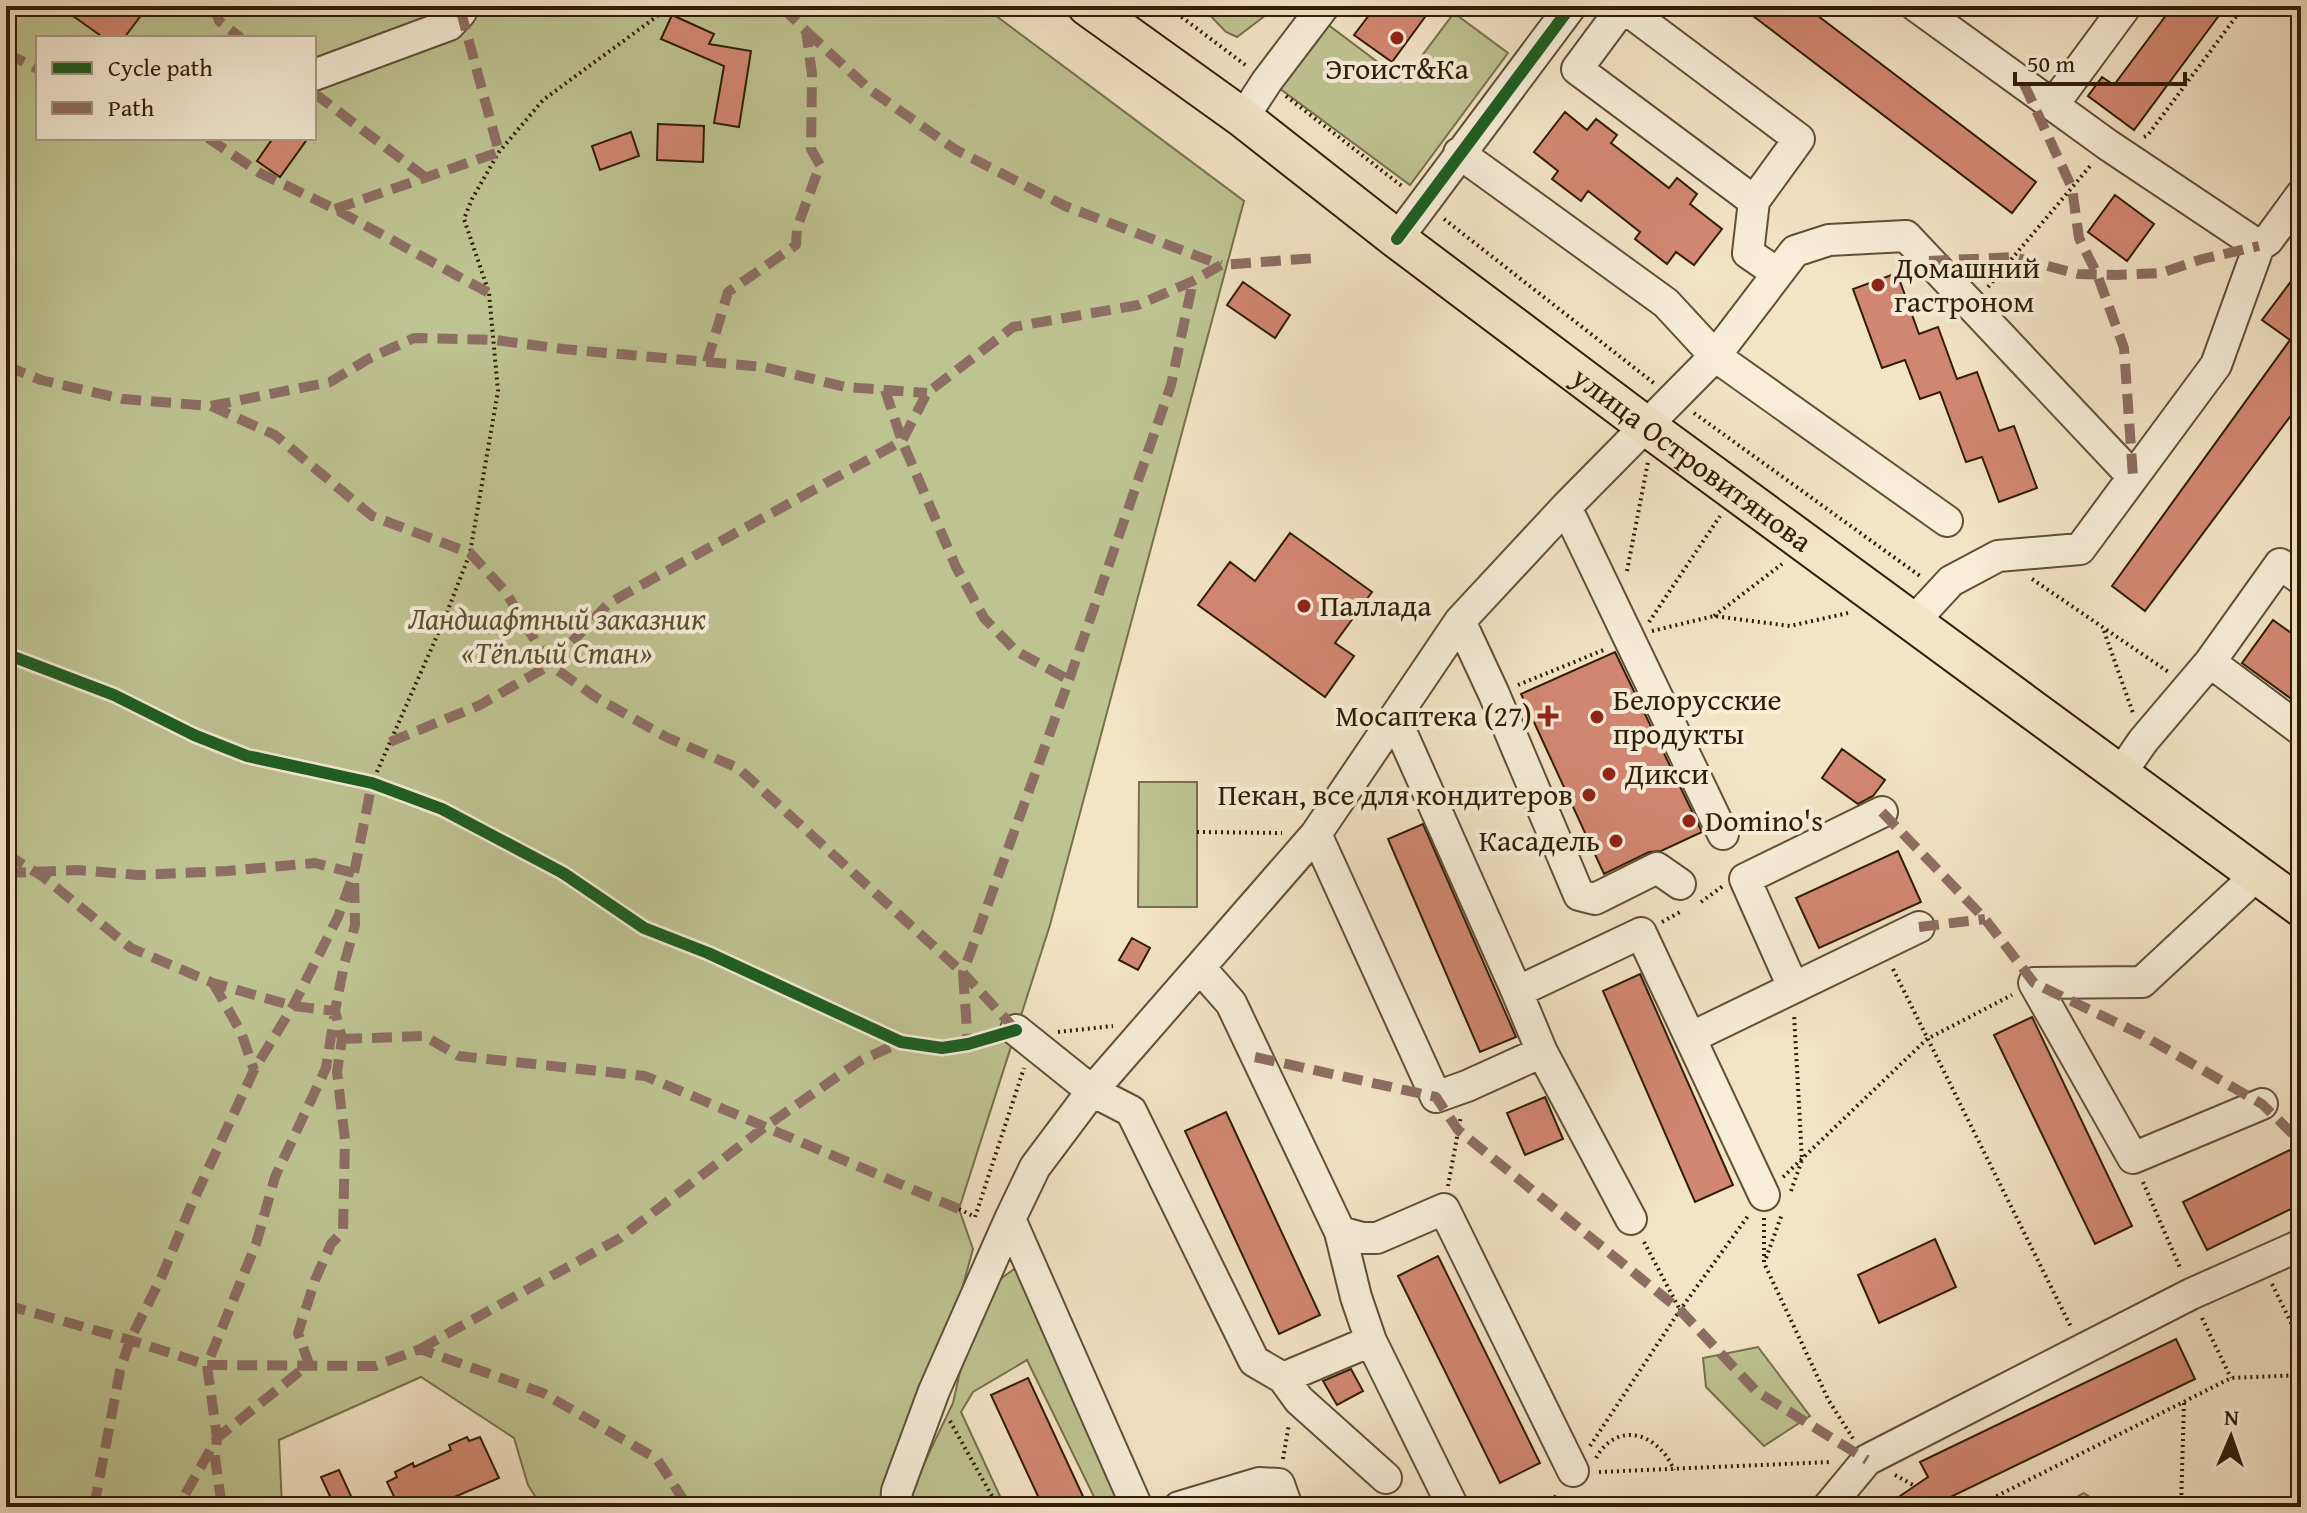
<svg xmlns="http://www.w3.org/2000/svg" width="2307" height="1513" font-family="'Gentium Book Plus',serif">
<rect width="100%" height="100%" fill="#f3e4c5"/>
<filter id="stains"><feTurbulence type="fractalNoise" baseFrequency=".0025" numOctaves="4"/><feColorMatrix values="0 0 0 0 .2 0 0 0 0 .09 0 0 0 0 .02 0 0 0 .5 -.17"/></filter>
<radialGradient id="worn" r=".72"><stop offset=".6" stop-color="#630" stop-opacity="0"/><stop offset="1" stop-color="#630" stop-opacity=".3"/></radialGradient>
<path fill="#bec392" stroke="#77704c" stroke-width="2" fill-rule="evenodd" d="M 6,6 L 983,6 L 1244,201 L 1050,925 L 959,1209 L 973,1249 L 934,1391 L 884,1507 L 542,1507 L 528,1485 L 514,1438 L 421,1377 L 279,1440 L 282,1507 L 6,1507 ZM 38,38 L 314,38 L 314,138 L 38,138 Z
M 1201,6 L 1284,6 L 1266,15 L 1237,37 L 1226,32 Z
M 1454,13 L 1508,53 L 1410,185 L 1279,88 L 1327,24 L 1403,81 Z
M 1139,782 L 1197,782 L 1197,907 L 1138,907 Z
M 1021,1264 L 1122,1507 L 1099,1507 L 1027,1360 L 973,1392 L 961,1412 L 1005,1507 L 910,1507 L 910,1493 L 953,1403 L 977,1296 Z
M 1758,1347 L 1810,1416 L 1764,1446 L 1706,1387 L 1703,1358 Z
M 2084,1493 L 2098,1503 L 2100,1507 L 2059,1507 Z"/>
<path fill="#d28772" stroke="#301d07" stroke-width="2" d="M 59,6 L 148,6 L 124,38 L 104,38 Z
M 1376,6 L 1433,6 L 1392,62 L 1354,35 Z
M 1740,6 L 1805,6 L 2036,182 L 2012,213 Z
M 2173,6 L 2226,6 L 2134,130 L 2088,96 L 2102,77 L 2114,85 Z
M 672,15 L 714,34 L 709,44 L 751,51 L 739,127 L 714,123 L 724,66 L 661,39 Z
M 1565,112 L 1587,130 L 1596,119 L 1617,135 L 1611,143 L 1669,188 L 1677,178 L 1697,194 L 1690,204 L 1722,229 L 1694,265 L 1676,252 L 1667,264 L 1635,239 L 1640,232 L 1588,191 L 1581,201 L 1552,179 L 1558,171 L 1534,152 Z
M 658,124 L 704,126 L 703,162 L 657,160 Z
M 631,132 L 639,156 L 600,170 L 592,146 Z
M 273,138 L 308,138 L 280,177 L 257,161 Z
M 2115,195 L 2154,224 L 2127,261 L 2088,232 Z
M 2301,268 L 2301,325 L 2290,340 L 2262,320 Z
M 1897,273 L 1919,334 L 1938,327 L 1957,379 L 1977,372 L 1999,431 L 2014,426 L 2037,488 L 1999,502 L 1982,457 L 1966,462 L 1940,392 L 1920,399 L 1905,360 L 1882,368 L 1853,289 Z
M 1243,282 L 1290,315 L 1275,338 L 1227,305 Z
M 2290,340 L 2301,348 L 2301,402 L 2145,611 L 2112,586 Z
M 1290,533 L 1372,592 L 1335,643 L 1354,656 L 1325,697 L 1198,605 L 1230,562 L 1255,581 Z
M 2273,620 L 2301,640 L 2301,706 L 2242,663 Z
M 1615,652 L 1702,832 L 1661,851 L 1649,852 L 1604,874 L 1521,694 Z
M 1842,749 L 1885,780 L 1873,796 L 1858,804 L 1822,778 Z
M 1423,824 L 1516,1037 L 1480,1052 L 1388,839 Z
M 1898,851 L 1921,902 L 1819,948 L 1796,898 Z
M 1132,938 L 1150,948 L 1138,970 L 1119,960 Z
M 1640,974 L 1733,1185 L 1695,1202 L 1603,991 Z
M 2032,1017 L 2132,1226 L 2095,1244 L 1994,1035 Z
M 1545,1097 L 1563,1139 L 1525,1155 L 1507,1113 Z
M 1226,1112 L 1320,1315 L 1279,1334 L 1185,1131 Z
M 2290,1150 L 2301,1172 L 2301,1204 L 2207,1250 L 2183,1202 Z
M 1935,1239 L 1956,1287 L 1879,1323 L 1858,1275 Z
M 1438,1256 L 1540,1463 L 1500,1483 L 1398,1276 Z
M 2176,1339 L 2195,1379 L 1940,1502 L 1935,1507 L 1884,1507 L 1928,1477 L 1920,1462 Z
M 1351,1369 L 1363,1391 L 1337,1405 L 1323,1381 Z
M 1028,1378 L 1088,1507 L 1043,1507 L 991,1395 Z
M 467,1437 L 469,1441 L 480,1437 L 499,1478 L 431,1507 L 399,1507 L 387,1482 L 397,1477 L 395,1472 L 413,1463 L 414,1467 L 451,1450 L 449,1445 Z
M 339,1470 L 356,1507 L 335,1507 L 321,1477 Z"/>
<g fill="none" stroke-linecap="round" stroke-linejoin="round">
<defs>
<path id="minor" d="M 314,75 L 449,25 L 461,12 L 462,6
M 2053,105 L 2126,6
M 1243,118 L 1267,81 L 1324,6
M 1459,153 L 1666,303 L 1715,356 L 1947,521
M 1754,201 L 1799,139 L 1623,7 L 1577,69 L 1754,201 L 1748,253 L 1777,273
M 1397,239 L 1571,6
M 2259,246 L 2268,240 L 2301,195
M 1566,507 L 1723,834
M 1460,621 L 1494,694 L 1579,895 L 1595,899 L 1657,868 L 1680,884
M 1914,621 L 1951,581 L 1998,556 L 2080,549 L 2216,365 L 2259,246 L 2108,145 L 1916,6
M 2210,662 L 2301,730
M 1395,718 L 1517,992 L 1542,1052 L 1631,1219
M 2121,773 L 2143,741 L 2210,662 L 2280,564 L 2301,579
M 1316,834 L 1436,1097 L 1467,1086 L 1542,1052
M 2257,875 L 2142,982 L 2034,983 L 2133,1158 L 2262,1104
M 1201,969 L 1231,1003 L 1340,1232 L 1362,1238 L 1377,1238 L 1444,1209 L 1573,1471
M 1793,987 L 1745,879 L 1882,812
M 1517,992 L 1641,933 L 1764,1195
M 1016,1030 L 1092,1091 L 1131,1111 L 1254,1361 L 1283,1378 L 1371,1341
M 1692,1037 L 1919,927
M 1340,1232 L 1356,1297 L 1371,1341 L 1453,1507
M 1283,1378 L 1299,1400 L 1386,1478
M 896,1507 L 897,1491 L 934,1391 L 1010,1219
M 1137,1507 L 1010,1219 L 1035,1167 L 1092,1091 L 1316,834 L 1460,621 L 1566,507 L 1715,356 L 1795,251 L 1829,240 L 1906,236 L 2133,477
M 1179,1507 L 1259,1483 L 1279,1484 L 1287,1507
M 1828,1507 L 1867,1460 L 2191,1294 L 2301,1245"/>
<g id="major">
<path id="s1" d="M 1087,6 L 1243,118 L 1397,239 L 1646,426 L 2301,907"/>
</g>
</defs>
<use href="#minor" stroke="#614f36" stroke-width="34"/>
<use href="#major" stroke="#301d07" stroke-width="42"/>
<path stroke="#301d07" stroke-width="4" stroke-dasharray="2 4" stroke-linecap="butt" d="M 1167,6 L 1248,67
M 1286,96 L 1403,187
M 2144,137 L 2148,135 L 2244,6
M 1444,219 L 1655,384
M 1988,287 L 2091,165
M 1694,413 L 1920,576
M 1627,571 L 1648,462
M 2032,579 L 2170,673
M 1714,616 L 1782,564
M 1649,622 L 1720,516
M 1652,631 L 1714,616 L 1790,626 L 1848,613
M 2104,631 L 2133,713
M 1518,685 L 1606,649
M 372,783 L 444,620 L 470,553 L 498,391 L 489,293 L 464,219 L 472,199 L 499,152 L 543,100 L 671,6
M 1197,832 L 1282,833
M 1701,902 L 1723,886
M 1662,922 L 1682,911
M 1893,969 L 2071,1327
M 1058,1032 L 1113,1026
M 1783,1177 L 1927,1039 L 2012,995
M 2143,1182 L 2181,1270
M 1448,1186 L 1461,1116
M 1791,1191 L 1802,1160 L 1794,1014
M 959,1209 L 975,1217
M 975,1217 L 1024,1068
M 1764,1218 L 1764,1263 L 1829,1401 L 1854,1440
M 1644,1242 L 1680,1310
M 1766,1258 L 1782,1214
M 2272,1284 L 2301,1343
M 2202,1318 L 2231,1378
M 950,1421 L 998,1507
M 1590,1446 L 1680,1310 L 1748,1216
M 1596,1458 C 1618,1419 1659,1434 1674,1470
M 1283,1459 L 1289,1424
M 1599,1472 L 1830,1462
M 1895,1475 L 1915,1486
M 1548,1507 L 1558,1493
M 1975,1507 L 2231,1378 L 2301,1375
M 2181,1507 L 2184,1402"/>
<use href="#minor" stroke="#f7edd9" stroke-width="30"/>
<use href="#major" stroke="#f3e4c5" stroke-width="38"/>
<path stroke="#8d6e63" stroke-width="10" stroke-dasharray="20 10" stroke-linecap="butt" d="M 214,6 L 219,21 L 241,38
M 806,31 L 869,89 L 956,150 L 1065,206 L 1221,265
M 6,53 L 38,69
M 2024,84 L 2072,188 L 2079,238 L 2097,274 L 2124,348 L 2133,477
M 314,93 L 425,177
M 208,138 L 260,173 L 335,209 L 489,293
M 335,209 L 499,152 L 461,12
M 1929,261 L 2014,257 L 2078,274 L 2116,275 L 2161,273 L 2202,259 L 2259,246
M 707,362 L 728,292 L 796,245 L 797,228 L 820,165 L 811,149 L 812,74 L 806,31 L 781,6
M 6,366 L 41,380 L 123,399 L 211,406 L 330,382 L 370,358 L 414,338 L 495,340 L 563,349 L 764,367 L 845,387 L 927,393
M 885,390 L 902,441 L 956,567 L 984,618 L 1016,651 L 1069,680
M 211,406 L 275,435 L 372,516 L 470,553 L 505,591 L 550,665 L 597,698 L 666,737 L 738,768 L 963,973 L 968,1044
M 390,742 L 480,705 L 550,665 L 609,603 L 902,441 L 927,393 L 1013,327 L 1138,305 L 1193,281 L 1221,265 L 1316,258
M 1882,812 L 1985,919 L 2034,983 L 2142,1035 L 2262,1104 L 2301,1142
M 6,854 L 42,876 L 131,948 L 213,983 L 293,1006 L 335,1011 L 326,1068 L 275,1177 L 256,1244 L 207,1365 L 217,1438 L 215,1458 L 222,1507
M 6,873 L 78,870 L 138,875 L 227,871 L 315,863 L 354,873 L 355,925 L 344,965 L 335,1011 L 342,1039 L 337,1072 L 345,1140 L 343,1231 L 331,1244 L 315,1280 L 298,1333 L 309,1364 L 217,1438 L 178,1507
M 1919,927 L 1985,919
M 213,983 L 241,1032 L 254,1070
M 1016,1030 L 963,973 L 1069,680 L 1171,385 L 1193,281
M 342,1039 L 424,1036 L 459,1056 L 645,1076 L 959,1209
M 1255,1057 L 1436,1097 L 1458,1130 L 1680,1310 L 1756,1391 L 1867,1460
M 6,1305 L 130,1340 L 207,1365 L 375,1366 L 420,1349 L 543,1393 L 657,1459 L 688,1507
M 420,1349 L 620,1238 L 766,1126 L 860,1061 L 901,1042
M 94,1507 L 120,1371 L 130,1340 L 162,1276 L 190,1208 L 254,1070 L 293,1006 L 338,917 L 354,873 L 372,783"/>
<defs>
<path id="cycleway" d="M 1397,239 L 1571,6
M 6,654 L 114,695 L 194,735 L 247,756 L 372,783 L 442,809 L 563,873 L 644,928 L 708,953 L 901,1042 L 942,1048 L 968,1044 L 1016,1030"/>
</defs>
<use href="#cycleway" stroke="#f7edd9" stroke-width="17"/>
<use href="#cycleway" stroke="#1b5e20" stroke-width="12"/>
</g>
<g fill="#8f2418" stroke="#f7edd9" stroke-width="3">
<circle cx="1397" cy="38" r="8"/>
<circle cx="1878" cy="285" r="8"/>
<circle cx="1304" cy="606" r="8"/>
<path d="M1544 704h8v8h8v8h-8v8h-8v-8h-8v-8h8z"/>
<circle cx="1597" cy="717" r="8"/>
<circle cx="1609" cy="774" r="8"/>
<circle cx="1589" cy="795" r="8"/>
<circle cx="1689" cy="821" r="8"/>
<circle cx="1616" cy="841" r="8"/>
</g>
<g text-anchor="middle" stroke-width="8" stroke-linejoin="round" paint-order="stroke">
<g font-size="30" fill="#301d07" stroke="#f7edd9" text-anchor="start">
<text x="1397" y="79" text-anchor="middle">Эгоист&amp;Ка</text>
<text x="1894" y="278">Домашний<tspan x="1894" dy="34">гастроном</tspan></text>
<text x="1320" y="616">Паллада</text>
<text x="1613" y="710">Белорусские<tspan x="1613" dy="34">продукты</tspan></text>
<text x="1532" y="726" text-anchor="end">Мосаптека (27)</text>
<text x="1625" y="784">Дикси</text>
<text x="1573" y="805" text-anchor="end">Пекан, все для кондитеров</text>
<text x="1705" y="831">Domino's</text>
<text x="1600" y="851" text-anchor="end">Касадель</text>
</g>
<g font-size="30" fill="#301d07" stroke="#f7edd9">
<text dy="10" stroke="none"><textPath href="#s1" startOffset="756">улица Островитянова</textPath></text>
</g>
<g font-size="30" font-style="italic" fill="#5b4f31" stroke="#f7edd9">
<text x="557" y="629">Ландшафтный заказник<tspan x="557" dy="34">«Тёплый Стан»</tspan></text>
</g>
</g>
<rect width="2307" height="1513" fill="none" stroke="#f3e4c5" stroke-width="32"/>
<rect x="8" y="8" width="2291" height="1497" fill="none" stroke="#301d07" stroke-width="4"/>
<rect x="16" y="16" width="2275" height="1481" fill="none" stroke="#301d07" stroke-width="2"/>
<rect x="36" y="36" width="280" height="104" fill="#f7edd9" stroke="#a79a85" stroke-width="2"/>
<rect x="52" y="62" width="40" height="12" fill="#1b5e20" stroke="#a79a85" stroke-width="2"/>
<text x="108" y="76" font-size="24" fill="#301d07">Cycle path</text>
<rect x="52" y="102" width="40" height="12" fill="#8d6e63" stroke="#a79a85" stroke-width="2"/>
<text x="108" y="116" font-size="24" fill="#301d07">Path</text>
<g transform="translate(2231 1437) rotate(2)" stroke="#f7edd9" stroke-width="6" paint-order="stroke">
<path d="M0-6L14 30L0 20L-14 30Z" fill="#301d07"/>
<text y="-12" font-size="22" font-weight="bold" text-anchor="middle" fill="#301d07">N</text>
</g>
<path d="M2015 72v12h170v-12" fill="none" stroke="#301d07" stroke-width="4"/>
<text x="2027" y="72" font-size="24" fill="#301d07" stroke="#f7edd9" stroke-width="6" paint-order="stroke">50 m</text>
<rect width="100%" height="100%" filter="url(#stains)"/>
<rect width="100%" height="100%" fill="url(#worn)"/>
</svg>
